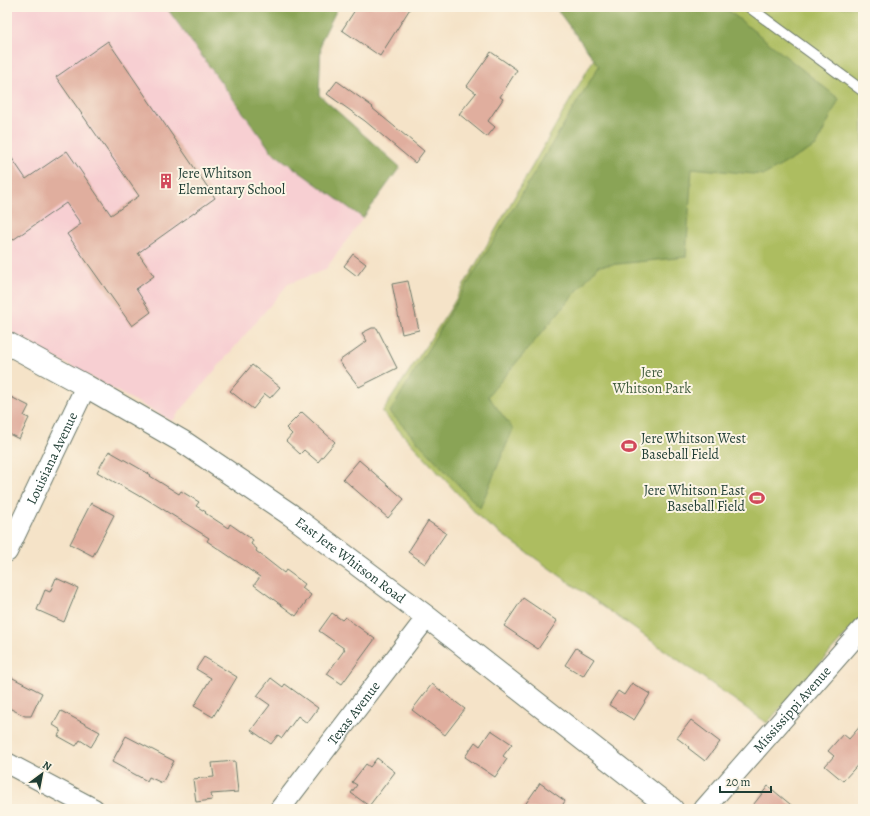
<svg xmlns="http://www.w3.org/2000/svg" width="870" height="816" font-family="Alegreya,serif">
<rect width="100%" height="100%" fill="#fcf5e5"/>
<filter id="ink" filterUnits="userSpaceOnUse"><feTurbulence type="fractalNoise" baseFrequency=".025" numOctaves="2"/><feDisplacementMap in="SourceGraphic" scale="8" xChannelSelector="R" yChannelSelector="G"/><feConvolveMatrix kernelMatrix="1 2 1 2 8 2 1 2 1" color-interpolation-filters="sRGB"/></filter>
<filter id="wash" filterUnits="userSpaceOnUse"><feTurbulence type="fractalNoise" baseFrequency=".012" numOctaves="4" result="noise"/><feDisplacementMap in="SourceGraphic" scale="16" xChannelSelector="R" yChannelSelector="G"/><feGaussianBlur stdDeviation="0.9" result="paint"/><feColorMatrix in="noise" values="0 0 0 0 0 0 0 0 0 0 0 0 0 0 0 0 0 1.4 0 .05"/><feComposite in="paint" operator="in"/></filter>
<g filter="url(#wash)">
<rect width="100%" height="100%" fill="#f5e3c8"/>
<path fill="#f7cfd2" d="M 7,7 L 166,7 L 272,152 L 363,218 L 325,270 L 288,284 L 172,421 L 41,350 L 7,330 Z"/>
<path fill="#adbd60" stroke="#667d4a" d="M 567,7 L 863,7 L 863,615 L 767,723 L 483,521 L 382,412 L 449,311 L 607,36 Z"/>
<path fill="#8aa456" stroke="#547045" d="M 166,7 L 338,7 L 321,41 L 319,95 L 400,167 L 363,218 L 272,152 Z
M 555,7 L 724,7 L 839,99 L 816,146 L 764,175 L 692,168 L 686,257 L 598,266 L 488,396 L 513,429 L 480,508 L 390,412 L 599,66 Z"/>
<g id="blocks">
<path fill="#e0ae9e" d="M 357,7 L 411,7 L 380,56 L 342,30 Z
M 108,41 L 215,198 L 138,253 L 154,276 L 136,289 L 151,312 L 132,326 L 67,234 L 81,224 L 66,203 L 7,244 L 7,151 L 26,179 L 67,151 L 111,215 L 139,196 L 56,77 Z
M 491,52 L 517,70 L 500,97 L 503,99 L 488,121 L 495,127 L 487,137 L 459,114 L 476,93 L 467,86 Z
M 337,81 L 373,107 L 372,108 L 424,151 L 415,163 L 365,121 L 327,94 Z
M 353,254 L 366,264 L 357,276 L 344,266 Z
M 408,281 L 419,330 L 402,334 L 392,284 Z
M 372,328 L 377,328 L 397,368 L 359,387 L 339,361 L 367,341 L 362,333 Z
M 252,365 L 280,387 L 270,398 L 265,394 L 253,409 L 230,391 Z
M 7,395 L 29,406 L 24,416 L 29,418 L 19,439 L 7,433 Z
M 302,412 L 335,442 L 318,462 L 304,450 L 300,454 L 286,441 L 292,434 L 286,428 Z
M 109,451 L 151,475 L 150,476 L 179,494 L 181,491 L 199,502 L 196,506 L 206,512 L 205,513 L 228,528 L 230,524 L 253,540 L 251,544 L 257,549 L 256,551 L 284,573 L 286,570 L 305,584 L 302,588 L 311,595 L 296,616 L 254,585 L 260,577 L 207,541 L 209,538 L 140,495 L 139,496 L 97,472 Z
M 359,460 L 404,499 L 388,518 L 343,479 Z
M 91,503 L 114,515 L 93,556 L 70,544 Z
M 428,521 L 446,533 L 425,564 L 408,552 Z
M 56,578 L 78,588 L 64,622 L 37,610 L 45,590 L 50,592 Z
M 523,598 L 557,621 L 538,649 L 504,626 Z
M 332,613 L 342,620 L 345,617 L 375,639 L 342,684 L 327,674 L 345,649 L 319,631 Z
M 576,648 L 594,659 L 583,676 L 565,665 Z
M 204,657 L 237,677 L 213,717 L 194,706 L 211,678 L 196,669 Z
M 7,675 L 42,693 L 31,716 L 25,716 L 7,707 Z
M 271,678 L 283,687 L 285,684 L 318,708 L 307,723 L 298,716 L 282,738 L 278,735 L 271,744 L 251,730 L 270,705 L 257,696 Z
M 632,683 L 650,694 L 634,720 L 609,705 L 618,691 L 624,695 Z
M 432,684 L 465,709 L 445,735 L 412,710 Z
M 61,711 L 100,732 L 91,747 L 80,740 L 76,746 L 58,736 L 61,730 L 53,725 Z
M 691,720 L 720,742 L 705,761 L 688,748 L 689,747 L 677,738 Z
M 863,723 L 863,759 L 843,781 L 825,766 L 834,756 L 828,751 L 843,734 L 849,739 Z
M 491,730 L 512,744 L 503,756 L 507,759 L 495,777 L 465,757 L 475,742 L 480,746 Z
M 126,736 L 174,761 L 162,783 L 149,777 L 147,781 L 112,762 Z
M 377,758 L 395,772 L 369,806 L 351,793 L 357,785 L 352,782 L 366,764 L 370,767 Z
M 235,761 L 238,792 L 211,794 L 212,800 L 196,802 L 193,779 L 214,777 L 212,763 Z
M 540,783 L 565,801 L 560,809 L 522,809 Z
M 768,786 L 796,809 L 750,809 Z"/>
</g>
</g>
<g filter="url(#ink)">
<use href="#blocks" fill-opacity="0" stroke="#6a7768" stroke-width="1"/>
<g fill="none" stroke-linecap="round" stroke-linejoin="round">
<defs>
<path id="service" d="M 749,7 L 863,91"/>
<g id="minor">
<path id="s1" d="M 7,552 L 86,386"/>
<path d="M 7,763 L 94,809"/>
<path id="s2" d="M 280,809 L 427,617"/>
<path id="s3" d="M 704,809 L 863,628"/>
</g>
<g id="tertiary">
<path id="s4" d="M 7,343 L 86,386 L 185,443 L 291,515 L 427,617 L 672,809"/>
</g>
</defs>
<use href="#service" stroke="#6a7768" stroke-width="12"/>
<use href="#minor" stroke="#6a7768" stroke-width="22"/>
<use href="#tertiary" stroke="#6a7768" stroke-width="24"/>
<use href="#service" stroke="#fff" stroke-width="10"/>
<use href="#minor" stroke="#fff" stroke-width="20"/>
<use href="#tertiary" stroke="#fff" stroke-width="22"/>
</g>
</g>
<defs>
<symbol id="building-bare" viewBox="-9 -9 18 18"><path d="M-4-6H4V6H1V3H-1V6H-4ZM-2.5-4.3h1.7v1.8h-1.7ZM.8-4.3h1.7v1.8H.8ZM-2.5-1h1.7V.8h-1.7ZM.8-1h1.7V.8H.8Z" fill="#d1495b" stroke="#fcf5e5" stroke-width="2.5" paint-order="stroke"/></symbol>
<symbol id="stadium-bare" viewBox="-9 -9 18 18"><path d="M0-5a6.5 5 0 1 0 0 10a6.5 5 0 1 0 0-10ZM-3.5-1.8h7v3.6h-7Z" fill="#d1495b" stroke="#fcf5e5" stroke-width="2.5" paint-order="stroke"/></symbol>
</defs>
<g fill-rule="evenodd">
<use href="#building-bare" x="155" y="170" width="22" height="22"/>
<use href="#stadium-bare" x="618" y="435" width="22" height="22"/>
<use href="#stadium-bare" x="746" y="487" width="22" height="22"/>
</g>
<g text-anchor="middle" stroke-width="4" stroke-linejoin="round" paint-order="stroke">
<g font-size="14" fill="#1f3d34" stroke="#fcf5e5" text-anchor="start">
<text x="178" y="178">Jere Whitson<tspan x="178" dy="16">Elementary School</tspan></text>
<text x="641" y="443">Jere Whitson West<tspan x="641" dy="16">Baseball Field</tspan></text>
<text x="745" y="495" text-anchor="end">Jere Whitson East<tspan x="745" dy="16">Baseball Field</tspan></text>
</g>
<g font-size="14" fill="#425d3f" stroke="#fcf5e5">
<text x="652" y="377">Jere<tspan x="652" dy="16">Whitson Park</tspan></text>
</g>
<g font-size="14" fill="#1f3d34" stroke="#fcf5e5">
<text dy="5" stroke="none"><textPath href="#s1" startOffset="104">Louisiana Avenue</textPath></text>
<text dy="5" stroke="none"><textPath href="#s4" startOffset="407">East Jere Whitson Road</textPath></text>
<text dy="5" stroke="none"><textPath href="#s3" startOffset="133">Mississippi Avenue</textPath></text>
<text dy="5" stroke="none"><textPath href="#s2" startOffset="121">Texas Avenue</textPath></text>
</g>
</g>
<rect width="870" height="816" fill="none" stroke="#fcf5e5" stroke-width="24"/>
<g transform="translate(42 774) rotate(32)" stroke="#fcf5e5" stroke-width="3" paint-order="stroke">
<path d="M0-3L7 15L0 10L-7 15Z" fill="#1f3d34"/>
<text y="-6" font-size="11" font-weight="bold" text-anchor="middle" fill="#1f3d34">N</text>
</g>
<path d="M720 786v6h51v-6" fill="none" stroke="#1f3d34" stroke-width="2"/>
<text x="726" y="786" font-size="12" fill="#1f3d34" stroke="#fcf5e5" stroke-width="3" paint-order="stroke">20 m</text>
</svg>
